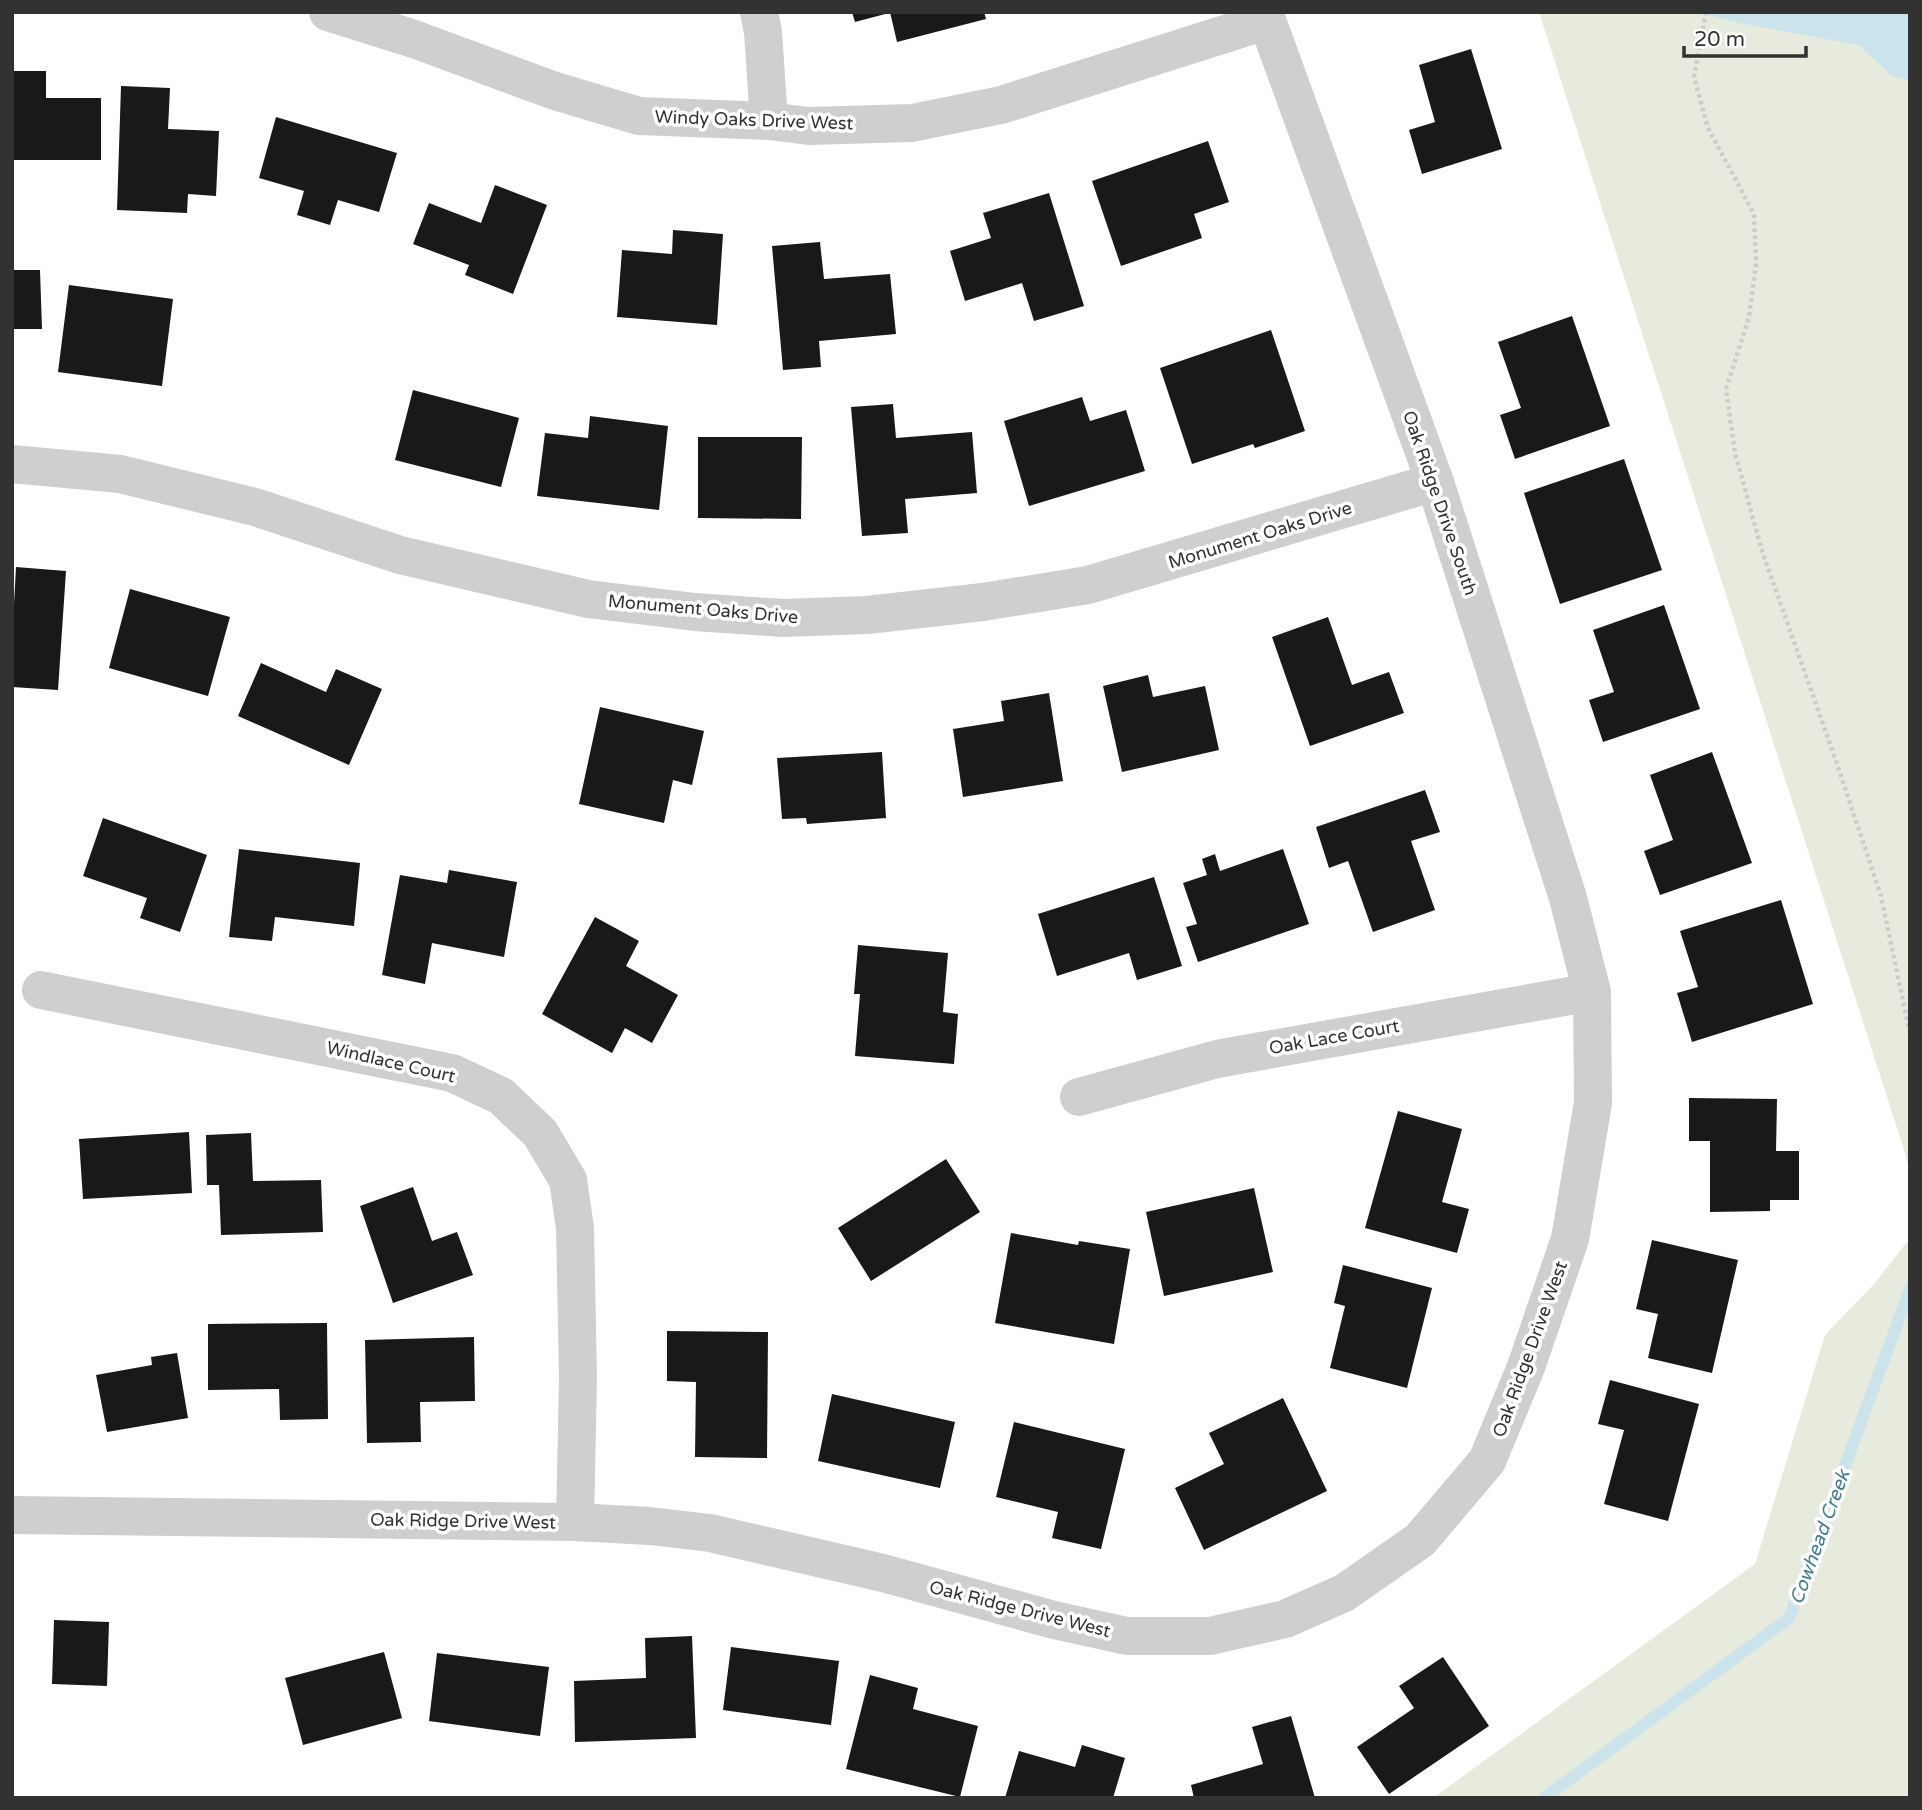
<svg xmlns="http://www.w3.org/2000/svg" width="1922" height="1810" font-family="'Varela Round',sans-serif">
<rect width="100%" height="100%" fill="#fff"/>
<path fill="#e7ebde" d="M 1539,12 L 1910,12 L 1910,1176 L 1905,1153 Z
M 1910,1238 L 1910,1798 L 1433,1798 L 1755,1564 L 1825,1335 L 1875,1283 Z"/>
<path fill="#cbe3eb" d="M 1697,12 L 1910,12 L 1910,80 L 1892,76 L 1859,45 L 1739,23 Z"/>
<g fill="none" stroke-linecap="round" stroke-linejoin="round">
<path stroke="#cbe3eb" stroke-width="12" d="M 1544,1798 L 1789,1618 L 1910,1289"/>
</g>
<path fill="#191919" d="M 852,12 L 889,12 L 889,13 L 855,22 Z
M 890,12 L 984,12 L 986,19 L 897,42 Z
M 1471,49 L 1502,149 L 1422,174 L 1409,130 L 1435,122 L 1419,65 Z
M 12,71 L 46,71 L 46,98 L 101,98 L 101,160 L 12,160 Z
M 121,86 L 170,88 L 168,129 L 219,131 L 216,196 L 188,194 L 187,213 L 117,210 Z
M 276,117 L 397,153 L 379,212 L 338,200 L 330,225 L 297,215 L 304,191 L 259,178 Z
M 1208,141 L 1229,202 L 1194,214 L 1202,238 L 1121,266 L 1092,181 Z
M 495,185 L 547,205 L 513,294 L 465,275 L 469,265 L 413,244 L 429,203 L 481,223 Z
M 1049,193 L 1084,306 L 1034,321 L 1022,283 L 965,301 L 950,251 L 991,238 L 983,213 Z
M 673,230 L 723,234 L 717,325 L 617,317 L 622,250 L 672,254 Z
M 820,242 L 824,279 L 890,274 L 896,334 L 819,341 L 821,367 L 783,370 L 772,246 Z
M 12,270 L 40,270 L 42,329 L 12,329 Z
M 69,285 L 173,299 L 162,386 L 58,372 Z
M 1572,316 L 1610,426 L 1515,459 L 1500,415 L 1521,408 L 1498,342 Z
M 1271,330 L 1305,431 L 1255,448 L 1253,444 L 1192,464 L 1160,368 Z
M 413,390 L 519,418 L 501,487 L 395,460 Z
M 1082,397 L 1090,421 L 1126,410 L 1145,471 L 1029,506 L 1004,421 Z
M 893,404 L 896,438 L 972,432 L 977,493 L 905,499 L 908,533 L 862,536 L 851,407 Z
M 590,416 L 668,426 L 659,510 L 537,496 L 545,433 L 588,438 Z
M 698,437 L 802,437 L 801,519 L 698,518 Z
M 1624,459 L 1662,570 L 1560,604 L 1524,493 Z
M 16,567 L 66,571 L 58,690 L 12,687 L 12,604 L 14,604 Z
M 130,589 L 230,617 L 208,696 L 109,668 Z
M 1664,605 L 1700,709 L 1603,742 L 1589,700 L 1614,692 L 1593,630 Z
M 1328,617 L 1352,685 L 1389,672 L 1404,713 L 1310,746 L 1272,637 Z
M 261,663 L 326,692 L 336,669 L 382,689 L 349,765 L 238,716 Z
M 1148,675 L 1153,697 L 1205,686 L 1219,750 L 1122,772 L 1103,686 Z
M 1049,693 L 1063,781 L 963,797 L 953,729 L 1004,721 L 1001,701 Z
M 600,707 L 704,731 L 692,785 L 673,780 L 664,823 L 579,804 Z
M 882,752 L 886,818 L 807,824 L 806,818 L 782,819 L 777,758 Z
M 1712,752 L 1752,863 L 1660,895 L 1644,851 L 1673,840 L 1650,775 Z
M 1425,790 L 1440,832 L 1411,841 L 1435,910 L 1373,932 L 1348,861 L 1329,868 L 1316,827 Z
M 103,818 L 207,855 L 180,932 L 140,918 L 147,898 L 83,876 Z
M 239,849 L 360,863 L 354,926 L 275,917 L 272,941 L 229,937 Z
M 1283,849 L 1309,924 L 1198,962 L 1186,927 L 1197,924 L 1183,883 L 1207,875 L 1202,859 L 1215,854 L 1220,871 Z
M 449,870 L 517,882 L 504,957 L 432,943 L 425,984 L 382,975 L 400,875 L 447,883 Z
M 1154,877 L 1182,966 L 1137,980 L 1129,953 L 1057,976 L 1038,914 Z
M 1781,900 L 1813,1004 L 1692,1042 L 1677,993 L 1698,987 L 1680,931 Z
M 595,917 L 639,941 L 626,966 L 678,995 L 652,1043 L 625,1028 L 612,1053 L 542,1014 Z
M 858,945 L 948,953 L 943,1012 L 958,1014 L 954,1064 L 855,1056 L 860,994 L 854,994 Z
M 1689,1098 L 1777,1099 L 1776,1151 L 1799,1151 L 1799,1200 L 1770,1200 L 1770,1211 L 1710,1212 L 1710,1141 L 1689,1141 Z
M 1398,1111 L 1462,1129 L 1442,1202 L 1469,1209 L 1457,1253 L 1365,1228 Z
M 189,1132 L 192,1193 L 83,1199 L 79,1139 Z
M 251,1133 L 253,1181 L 321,1180 L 323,1232 L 221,1235 L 219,1185 L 207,1185 L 206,1135 Z
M 946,1159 L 980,1212 L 871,1281 L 838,1228 Z
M 413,1187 L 432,1241 L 457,1232 L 473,1275 L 393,1303 L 360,1206 Z
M 1254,1188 L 1273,1272 L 1164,1296 L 1146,1212 Z
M 1011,1233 L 1078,1245 L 1079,1241 L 1130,1249 L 1114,1344 L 995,1323 Z
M 1652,1240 L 1738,1260 L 1712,1373 L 1648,1358 L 1658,1314 L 1636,1309 Z
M 1343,1265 L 1432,1288 L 1407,1388 L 1330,1368 L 1345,1306 L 1334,1303 Z
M 327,1323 L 328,1419 L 280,1420 L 279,1389 L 208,1390 L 208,1324 Z
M 667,1331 L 768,1332 L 767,1458 L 695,1457 L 696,1382 L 667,1381 Z
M 474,1337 L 475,1401 L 420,1402 L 421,1442 L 367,1443 L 365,1340 Z
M 177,1353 L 188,1418 L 107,1432 L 96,1375 L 152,1365 L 151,1357 Z
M 1610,1380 L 1699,1404 L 1668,1521 L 1604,1504 L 1624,1430 L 1598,1424 Z
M 832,1394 L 955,1422 L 940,1488 L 818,1461 Z
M 1283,1398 L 1327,1491 L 1204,1550 L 1175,1488 L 1224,1464 L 1209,1433 Z
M 1014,1422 L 1125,1449 L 1101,1549 L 1052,1538 L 1058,1512 L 996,1497 Z
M 54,1620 L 109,1622 L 107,1686 L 52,1684 Z
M 692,1636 L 696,1738 L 575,1742 L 574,1681 L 646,1678 L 645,1638 Z
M 731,1647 L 839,1661 L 831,1725 L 723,1710 Z
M 384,1652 L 402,1718 L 303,1745 L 285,1678 Z
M 437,1653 L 549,1667 L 540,1736 L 429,1721 Z
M 1443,1657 L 1489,1726 L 1389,1794 L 1357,1747 L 1414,1708 L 1399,1686 Z
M 870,1675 L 918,1688 L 913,1709 L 978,1726 L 960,1797 L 846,1769 Z
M 1291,1716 L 1315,1798 L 1194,1798 L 1191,1785 L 1263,1764 L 1252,1727 Z
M 1082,1745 L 1125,1758 L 1113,1798 L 1005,1798 L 1019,1751 L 1075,1767 Z"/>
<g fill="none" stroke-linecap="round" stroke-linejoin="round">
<path stroke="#ccc" stroke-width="4.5" stroke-dasharray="3.5 3.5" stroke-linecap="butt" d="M 1706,12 L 1694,77 L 1708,128 L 1754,214 L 1756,264 L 1749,317 L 1726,389 L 1735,453 L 1762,551 L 1835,758 L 1881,896 L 1910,1034"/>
<path stroke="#cfcfcf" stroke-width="38" d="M 328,12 L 414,39 L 555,91 L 639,116 L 769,121 L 809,126 L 912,123 L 1001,105 L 1266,21
M 759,12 L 763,32 L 769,121
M 12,464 L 120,474 L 255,507 L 400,555 L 588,599 L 695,612 L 783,618 L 867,615 L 983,602 L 1088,585 L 1435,482
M 41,990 L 452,1073 L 501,1096 L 540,1133 L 568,1180 L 575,1228 L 578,1377 L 575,1522
M 1079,1097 L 1217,1059 L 1592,992
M 12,1515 L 575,1522 L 650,1526 L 710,1533 L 883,1573 L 1054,1620 L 1127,1636 L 1210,1636 L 1285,1619 L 1344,1593 L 1420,1540 L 1487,1461 L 1526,1367 L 1570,1239 L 1593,1103 L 1592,992 L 1568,898 L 1435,482 L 1264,12"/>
</g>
<g text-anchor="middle" stroke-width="7" stroke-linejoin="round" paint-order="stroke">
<g font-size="18" fill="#323232" stroke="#fff">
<text transform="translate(754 120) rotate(2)" y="6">Windy Oaks Drive West</text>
<text transform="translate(1440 503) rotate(71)" y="6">Oak Ridge Drive South</text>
<text transform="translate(1260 535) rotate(-17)" y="6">Monument Oaks Drive</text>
<text transform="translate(703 609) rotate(5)" y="6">Monument Oaks Drive</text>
<text transform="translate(1334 1037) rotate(-10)" y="6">Oak Lace Court</text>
<text transform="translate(391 1062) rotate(13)" y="6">Windlace Court</text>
<text transform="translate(1530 1349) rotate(-70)" y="6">Oak Ridge Drive West</text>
<text transform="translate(463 1521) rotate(1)" y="6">Oak Ridge Drive West</text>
<text transform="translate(1020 1609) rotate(14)" y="6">Oak Ridge Drive West</text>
</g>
<g font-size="19" font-style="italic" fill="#407e94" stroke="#fff">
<text transform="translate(1819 1537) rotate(-70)" y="7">Cowhead Creek</text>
</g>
</g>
<rect width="1922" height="1810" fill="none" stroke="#323232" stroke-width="28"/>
<path d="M1684 46v10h122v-10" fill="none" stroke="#323232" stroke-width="3.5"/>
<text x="1694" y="46" font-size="21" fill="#323232" stroke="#ffffff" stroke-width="5" paint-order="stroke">20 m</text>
</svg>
